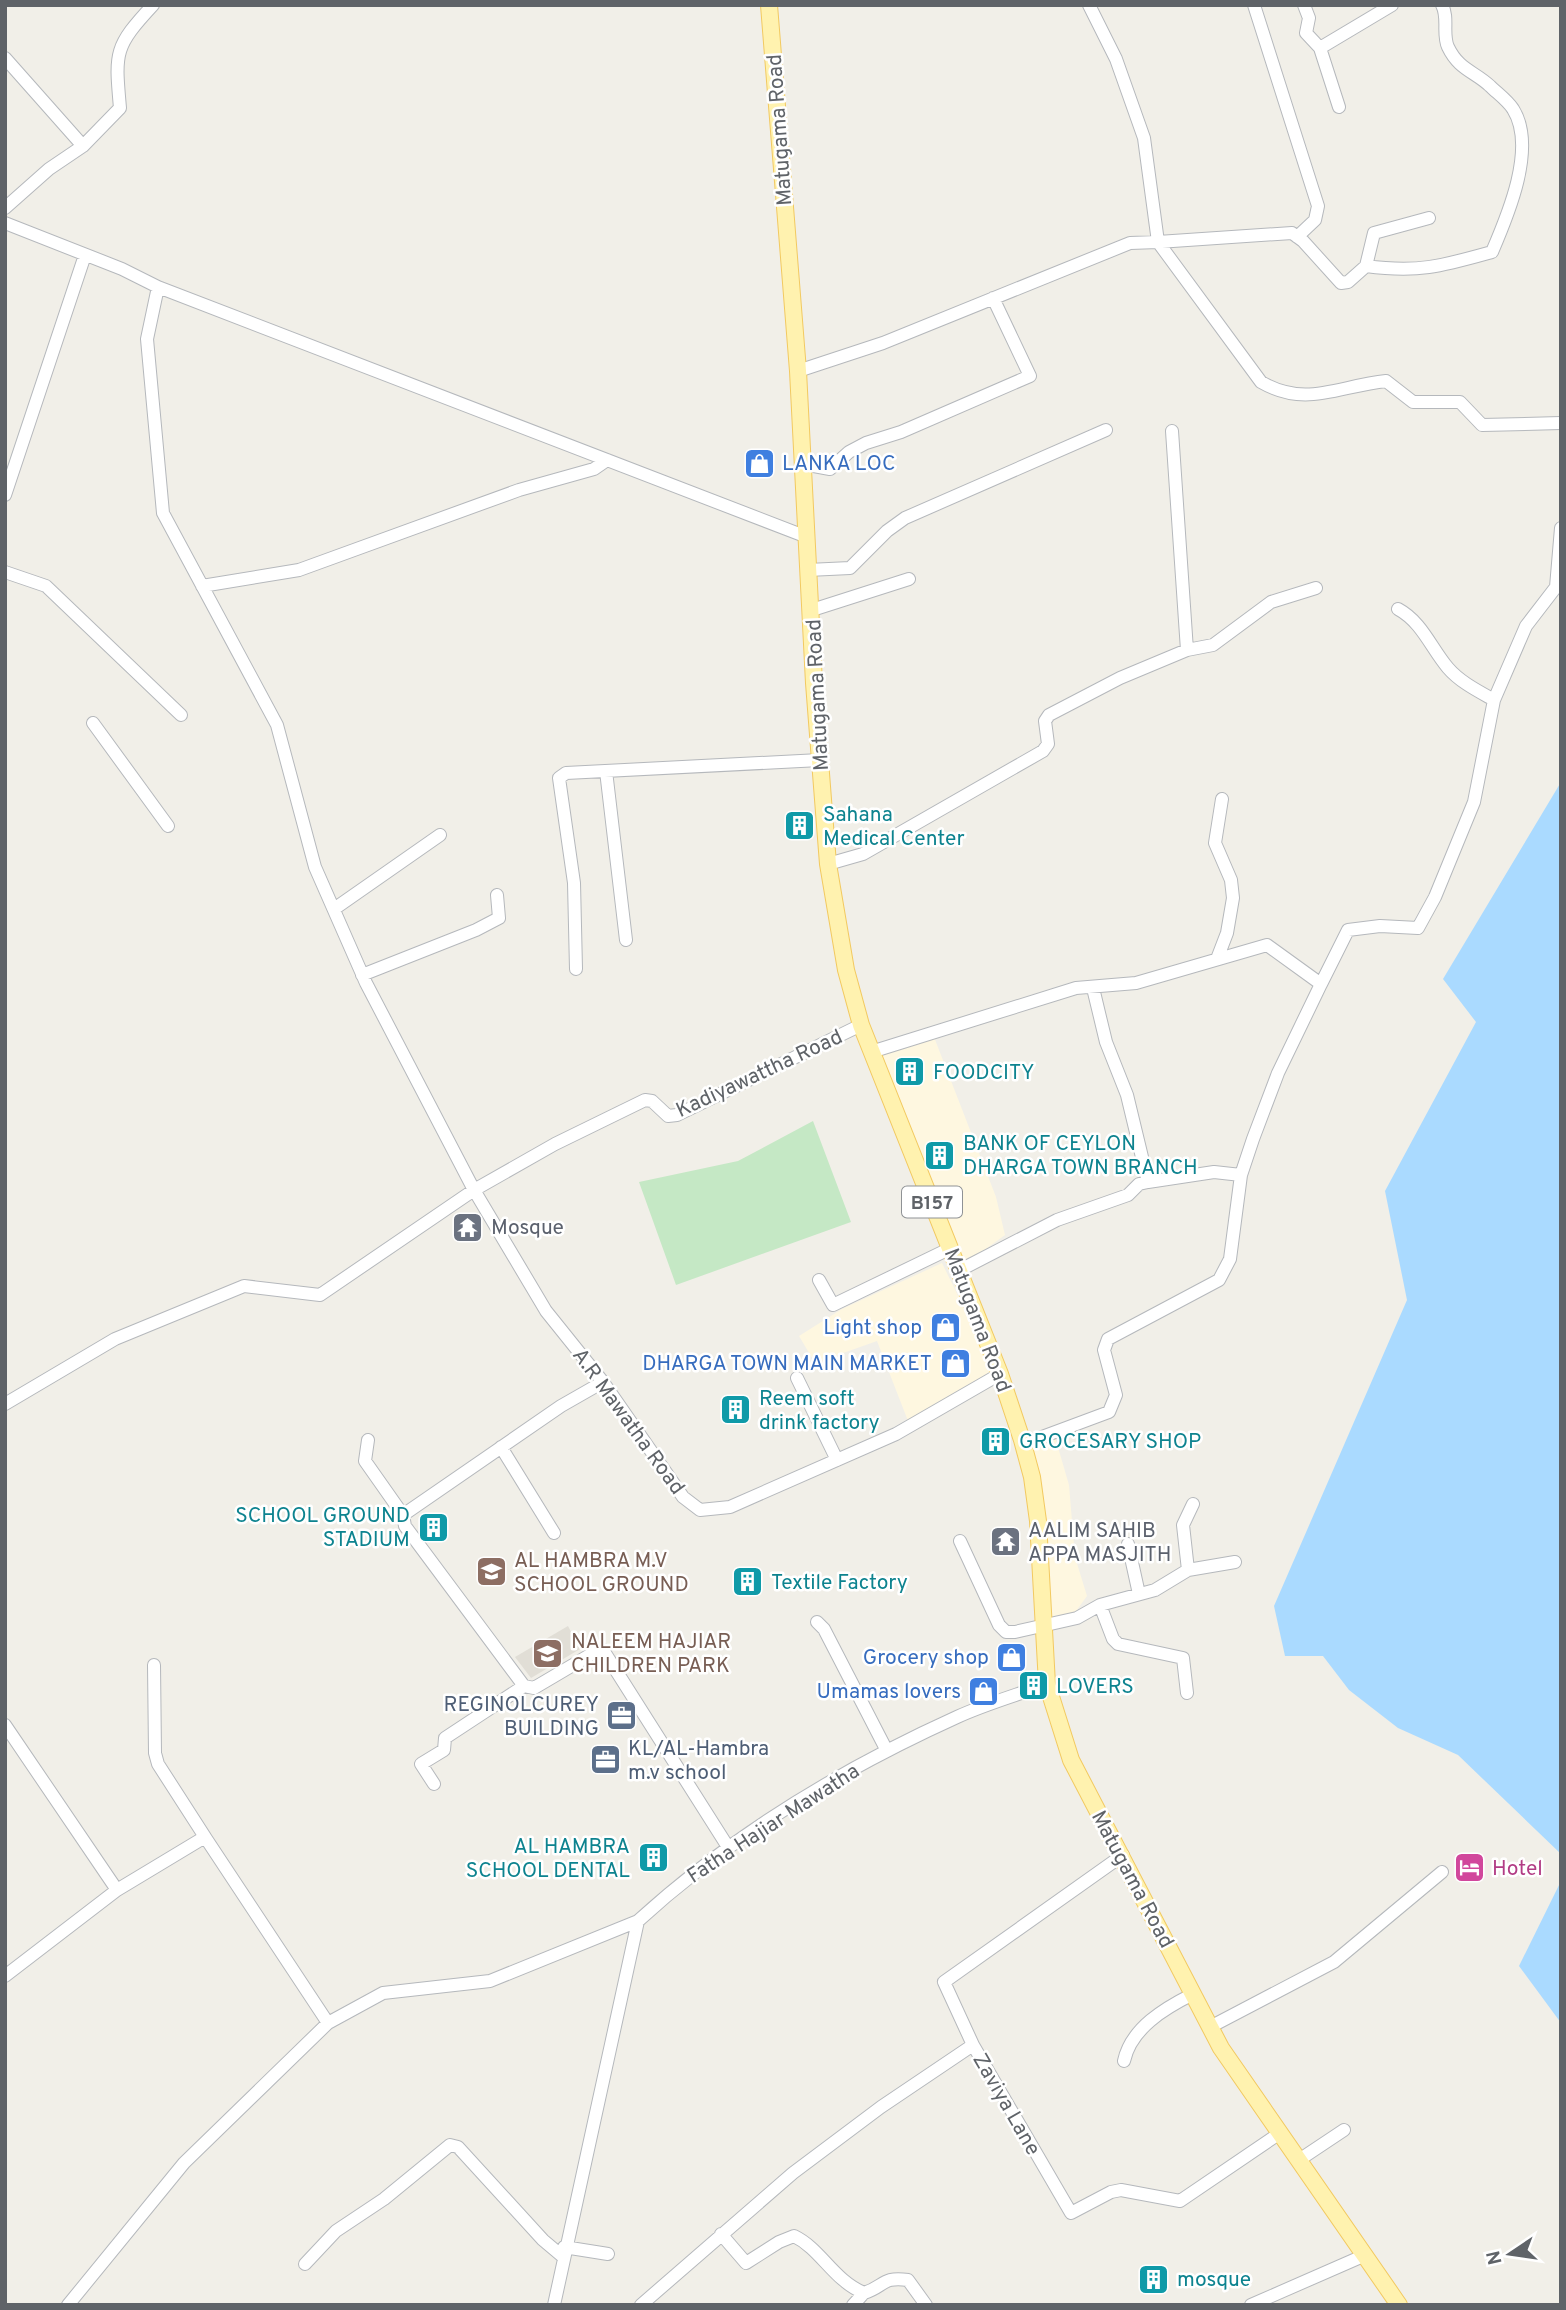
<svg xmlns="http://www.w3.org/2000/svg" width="1566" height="2310" font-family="Overpass,sans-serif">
<rect width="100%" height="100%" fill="#f1efe8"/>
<path fill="#fef7e0" d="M 934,1037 L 996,1197 L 1005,1235 L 965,1264 L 877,1056 Z
M 942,1263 L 996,1373 L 908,1421 L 877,1341 L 815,1363 L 799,1336 L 842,1309 Z
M 1055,1437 L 1069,1485 L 1075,1557 L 1087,1596 L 1071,1618 L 1047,1623 L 1026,1447 Z"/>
<path fill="#e1ded6" d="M 568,1626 L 580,1649 L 531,1678 L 515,1657 Z"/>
<path fill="#c5e8c5" d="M 813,1121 L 851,1222 L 676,1285 L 639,1182 L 738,1161 Z"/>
<path fill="#aadaff" d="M 1561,782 L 1561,1854 L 1458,1755 L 1398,1728 L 1349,1690 L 1323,1656 L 1285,1656 L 1274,1606 L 1407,1300 L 1385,1191 L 1476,1022 L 1443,979 Z
M 1561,1881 L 1561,2023 L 1519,1966 Z"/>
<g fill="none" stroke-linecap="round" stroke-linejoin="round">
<defs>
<path id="minor" d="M 1089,5 L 1116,59 L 1144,138 L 1158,242 L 1292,233 L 1303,241 L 1341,283 L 1348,282 L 1366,266 L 1374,233 L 1429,218
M 1254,5 L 1318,206 L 1315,220 L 1297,237
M 1304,5 L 1309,18 L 1306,33 L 1320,48 L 1339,107
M 1320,48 L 1392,5
M 5,58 L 83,146
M 5,208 L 49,169 L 83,146 L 120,108 C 115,52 114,47 153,5
M 5,223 L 122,269 L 158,287 L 807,537
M 1366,266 C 1419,273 1442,266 1492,252 C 1508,215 1537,147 1513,109 C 1507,100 1497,93 1490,86 C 1474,71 1459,70 1448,47 C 1442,34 1449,18 1442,5
M 158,287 L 147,339 L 163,513 L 277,725 L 315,867 L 366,983 L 474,1190 L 546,1311 L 603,1382 L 683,1497 L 700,1510 L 730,1507 L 896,1434 L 1000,1374
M 798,371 L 883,343 L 1130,243 L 1158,242 L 1261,382 C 1306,408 1338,386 1386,381 L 1413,402 L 1460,402 L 1482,425 L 1561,423
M 1172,431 L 1187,650
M 803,464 L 830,469 L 849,452 L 866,443 L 901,432 L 1030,376 L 993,298
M 5,495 L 85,255
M 808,570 L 850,568 L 887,531 L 905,518 L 1106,430
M 5,572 L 46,586 L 181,715
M 202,586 L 299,570 L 519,490 L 594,469 L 607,460
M 1398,609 C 1422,622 1431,648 1448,668 C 1460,682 1478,691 1494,700
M 812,610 L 909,579
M 93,723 L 168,826
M 606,771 L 626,940
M 828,864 L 863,854 L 1043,751 L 1048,744 L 1045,721 L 1049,715 L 1120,678 L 1187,650 L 1213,645 L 1271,602 L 1316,588
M 334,909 L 440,835
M 1217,959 L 1227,933 L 1233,898 L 1231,880 L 1215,843 L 1222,799
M 576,969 L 574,883 L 559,778 L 566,773 L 820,760
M 362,975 L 476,930 L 499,918 L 497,895
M 1321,984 L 1348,930 L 1380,926 L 1418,928 L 1435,897 L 1474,802 L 1494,700 L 1526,626 L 1556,587 L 1561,528
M 871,1052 L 1076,988 L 1136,983 L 1267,945 L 1321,984 L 1278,1073 L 1253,1139 L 1241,1175 L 1230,1259 L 1219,1280 L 1108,1339 L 1104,1350 L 1116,1395 L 1109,1412 L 1023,1444
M 1148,1182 L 1214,1172 L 1241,1175
M 960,1270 L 1057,1220 L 1128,1195 L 1139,1184 L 1148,1182 L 1127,1095 L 1106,1042 L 1093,988
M 819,1280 L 833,1305 L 951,1248
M 797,1378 L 837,1460
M 603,1382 L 561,1406 L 403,1515 L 405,1526 L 524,1686 L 534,1688 L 595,1652 L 603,1650 L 728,1847
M 5,1404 L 115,1339 L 244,1286 L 320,1295 L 474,1190 L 555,1144 L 645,1100 L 652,1101 L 668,1116 L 677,1115 L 861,1025
M 368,1440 L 365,1461 L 403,1515
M 501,1447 L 554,1533
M 960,1541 L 999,1625 L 1006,1632 L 1015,1632 L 1077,1618 L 1100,1605 L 1155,1590 L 1188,1570 L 1183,1525 L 1193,1504
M 1128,1544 L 1139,1594
M 1188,1570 L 1235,1562
M 1100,1605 L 1113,1639 L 1118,1644 L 1183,1658 L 1187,1693
M 817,1622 L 824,1629 L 887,1751
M 154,1665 L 155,1753 L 158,1764 L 205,1837
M 5,1725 L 117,1890
M 434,1784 L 421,1764 L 444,1750 L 445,1738 L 524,1686
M 5,1976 L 117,1890 L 205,1837 L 328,2023
M 1210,2027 L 1334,1962 L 1442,1872
M 973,2045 L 944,1982 L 1123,1855
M 1124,2061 C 1131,2028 1165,2008 1193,1994
M 1299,2160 L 1344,2130
M 721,2234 L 746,2263 L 779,2242 L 794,2236 C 821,2249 833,2280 864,2293 C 884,2287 882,2276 908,2280 L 926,2305
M 564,2247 L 608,2254
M 305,2264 L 336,2231 L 384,2199 L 450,2145 L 458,2147 L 543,2240 L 562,2256
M 68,2305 L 184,2163 L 328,2023 L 383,1993 L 490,1981 L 638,1921
M 554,2305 L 638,1921 C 731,1836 842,1769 957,1717 C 985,1704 1017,1695 1047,1684
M 641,2305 L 793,2173 L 881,2107 L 973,2045 L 1071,2213 L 1111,2192 L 1121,2190 L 1180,2201 L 1280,2133
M 853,2305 L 864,2293
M 1251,2305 L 1363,2256"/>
<path id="major" d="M 769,5 L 798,371 L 814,683 L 828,864 L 846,970 L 861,1025 L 1000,1374 L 1022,1440 L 1032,1477 L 1038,1521 L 1047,1684 L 1071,1760 L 1221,2048 L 1399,2305"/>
</defs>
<use href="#minor" stroke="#b5b8bc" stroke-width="14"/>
<use href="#major" stroke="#f2c960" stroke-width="18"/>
<use href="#minor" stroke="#fff" stroke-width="12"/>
<use href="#major" stroke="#fff2af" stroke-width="16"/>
</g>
<defs>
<symbol id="shop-square" viewBox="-11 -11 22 22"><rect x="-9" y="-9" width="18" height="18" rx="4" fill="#3f7fe0" stroke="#fff"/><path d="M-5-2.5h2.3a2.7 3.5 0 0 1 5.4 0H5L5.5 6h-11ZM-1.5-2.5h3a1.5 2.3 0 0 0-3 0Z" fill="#fff"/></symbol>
<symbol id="building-square" viewBox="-11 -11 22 22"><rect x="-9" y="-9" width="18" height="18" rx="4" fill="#0f9aa8" stroke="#fff"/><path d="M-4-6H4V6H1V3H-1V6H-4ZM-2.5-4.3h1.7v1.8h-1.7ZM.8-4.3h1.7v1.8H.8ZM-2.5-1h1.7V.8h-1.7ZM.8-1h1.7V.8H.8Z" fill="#fff"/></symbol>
<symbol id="temple-square" viewBox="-11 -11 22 22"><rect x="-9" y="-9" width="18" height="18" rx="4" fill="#6b7280" stroke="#fff"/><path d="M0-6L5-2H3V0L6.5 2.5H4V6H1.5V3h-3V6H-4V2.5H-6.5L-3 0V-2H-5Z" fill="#fff"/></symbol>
<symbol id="school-square" viewBox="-11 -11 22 22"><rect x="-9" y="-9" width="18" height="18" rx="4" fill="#8d6e63" stroke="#fff"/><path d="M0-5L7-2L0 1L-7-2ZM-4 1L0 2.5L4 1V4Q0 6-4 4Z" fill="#fff"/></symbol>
<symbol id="office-square" viewBox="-11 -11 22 22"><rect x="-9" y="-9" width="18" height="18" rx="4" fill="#5c6f8a" stroke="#fff"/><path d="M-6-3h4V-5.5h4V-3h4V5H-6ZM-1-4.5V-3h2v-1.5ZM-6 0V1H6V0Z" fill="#fff"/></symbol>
<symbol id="hotel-square" viewBox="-11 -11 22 22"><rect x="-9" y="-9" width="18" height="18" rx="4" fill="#d1479c" stroke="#fff"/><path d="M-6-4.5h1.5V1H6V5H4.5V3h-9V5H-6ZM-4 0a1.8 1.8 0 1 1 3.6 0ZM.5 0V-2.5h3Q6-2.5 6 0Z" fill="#fff"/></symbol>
</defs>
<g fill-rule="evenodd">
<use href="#shop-square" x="742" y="446" width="35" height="35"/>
<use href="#building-square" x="782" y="808" width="35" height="35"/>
<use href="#building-square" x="892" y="1054" width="35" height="35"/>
<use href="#building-square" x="922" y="1138" width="35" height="35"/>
<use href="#temple-square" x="450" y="1210" width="35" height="35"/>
<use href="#shop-square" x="928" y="1310" width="35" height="35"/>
<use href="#shop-square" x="938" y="1346" width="35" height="35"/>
<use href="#building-square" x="718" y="1392" width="35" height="35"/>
<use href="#building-square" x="978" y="1424" width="35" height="35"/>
<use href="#building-square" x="416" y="1510" width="35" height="35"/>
<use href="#temple-square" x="988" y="1524" width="35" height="35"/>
<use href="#school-square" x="474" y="1554" width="35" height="35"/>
<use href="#building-square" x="730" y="1564" width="35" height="35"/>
<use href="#school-square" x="530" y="1636" width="35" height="35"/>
<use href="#shop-square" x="994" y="1640" width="35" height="35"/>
<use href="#building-square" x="1016" y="1668" width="35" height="35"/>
<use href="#shop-square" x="966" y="1674" width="35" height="35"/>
<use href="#office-square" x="604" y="1698" width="35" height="35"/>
<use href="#office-square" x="588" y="1742" width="35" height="35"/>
<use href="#building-square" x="636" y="1840" width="35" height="35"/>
<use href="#hotel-square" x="1452" y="1850" width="35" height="35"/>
<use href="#building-square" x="1136" y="2262" width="35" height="35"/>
</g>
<g text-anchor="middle" stroke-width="5" stroke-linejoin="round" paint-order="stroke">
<rect fill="#fff" stroke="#8f9295" stroke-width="2" x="902" y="1186.5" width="60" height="31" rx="5"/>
<g font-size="19" font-weight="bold" fill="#5f6368">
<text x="932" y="1209">B157</text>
</g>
<g font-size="21" fill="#5f6368" stroke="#fff">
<text transform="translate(779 130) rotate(-94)" y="7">Matugama Road</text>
<text transform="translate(817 695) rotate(-93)" y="7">Matugama Road</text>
<text transform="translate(759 1073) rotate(-25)" y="7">Kadiyawattha Road</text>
<text transform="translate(978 1320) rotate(69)" y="7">Matugama Road</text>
<text transform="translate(629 1421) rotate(54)" y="7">A.R Mawatha Road</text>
<text transform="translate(773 1823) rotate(-33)" y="7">Fatha Hajiar Mawatha</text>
<text transform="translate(1133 1879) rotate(62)" y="7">Matugama Road</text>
<text transform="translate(1007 2104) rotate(60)" y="7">Zaviya Lane</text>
</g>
<g font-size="21" fill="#366cbe" stroke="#fff" text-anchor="end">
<text x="782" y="470" text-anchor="start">LANKA LOC</text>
<text x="922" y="1334">Light shop</text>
<text x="932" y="1370">DHARGA TOWN MAIN MARKET</text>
<text x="989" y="1664">Grocery shop</text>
<text x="961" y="1698">Umamas lovers</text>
</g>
<g font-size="21" fill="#0d838f" stroke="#fff" text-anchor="start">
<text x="823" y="821">Sahana<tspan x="823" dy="24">Medical Center</tspan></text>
<text x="933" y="1079">FOODCITY</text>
<text x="963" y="1150">BANK OF CEYLON<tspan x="963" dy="24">DHARGA TOWN BRANCH</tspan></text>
<text x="759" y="1405">Reem soft<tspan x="759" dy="24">drink factory</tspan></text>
<text x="1019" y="1448">GROCESARY SHOP</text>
<text x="410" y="1522" text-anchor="end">SCHOOL GROUND<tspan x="410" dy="24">STADIUM</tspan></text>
<text x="771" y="1589">Textile Factory</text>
<text x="1056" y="1693">LOVERS</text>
<text x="630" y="1853" text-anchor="end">AL HAMBRA<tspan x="630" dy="24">SCHOOL DENTAL</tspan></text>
<text x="1177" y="2286">mosque</text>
</g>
<g font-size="21" fill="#5b616d" stroke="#fff" text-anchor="start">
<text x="491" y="1234">Mosque</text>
<text x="1028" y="1537">AALIM SAHIB<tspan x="1028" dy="24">APPA MASJITH</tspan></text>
</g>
<g font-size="21" fill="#785e54" stroke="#fff" text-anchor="start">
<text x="514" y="1567">AL HAMBRA M.V<tspan x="514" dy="24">SCHOOL GROUND</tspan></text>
<text x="571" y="1648">NALEEM HAJIAR<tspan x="571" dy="24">CHILDREN PARK</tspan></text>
</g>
<g font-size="21" fill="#4e5e75" stroke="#fff" text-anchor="end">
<text x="599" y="1711">REGINOLCUREY<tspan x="599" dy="24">BUILDING</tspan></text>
<text x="628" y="1755" text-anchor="start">KL/AL-Hambra<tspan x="628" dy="24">m.v school</tspan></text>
</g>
<g font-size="21" fill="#b23c85" stroke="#fff" text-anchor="start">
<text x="1492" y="1875">Hotel</text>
</g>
</g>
<rect width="1566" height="2310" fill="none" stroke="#5f6368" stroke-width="14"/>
<g transform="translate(1510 2254) rotate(257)" stroke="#ffffff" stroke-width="5" paint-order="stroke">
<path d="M0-5L12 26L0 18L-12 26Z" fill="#5f6368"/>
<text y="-10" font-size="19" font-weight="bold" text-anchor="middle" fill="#5f6368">N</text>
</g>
</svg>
